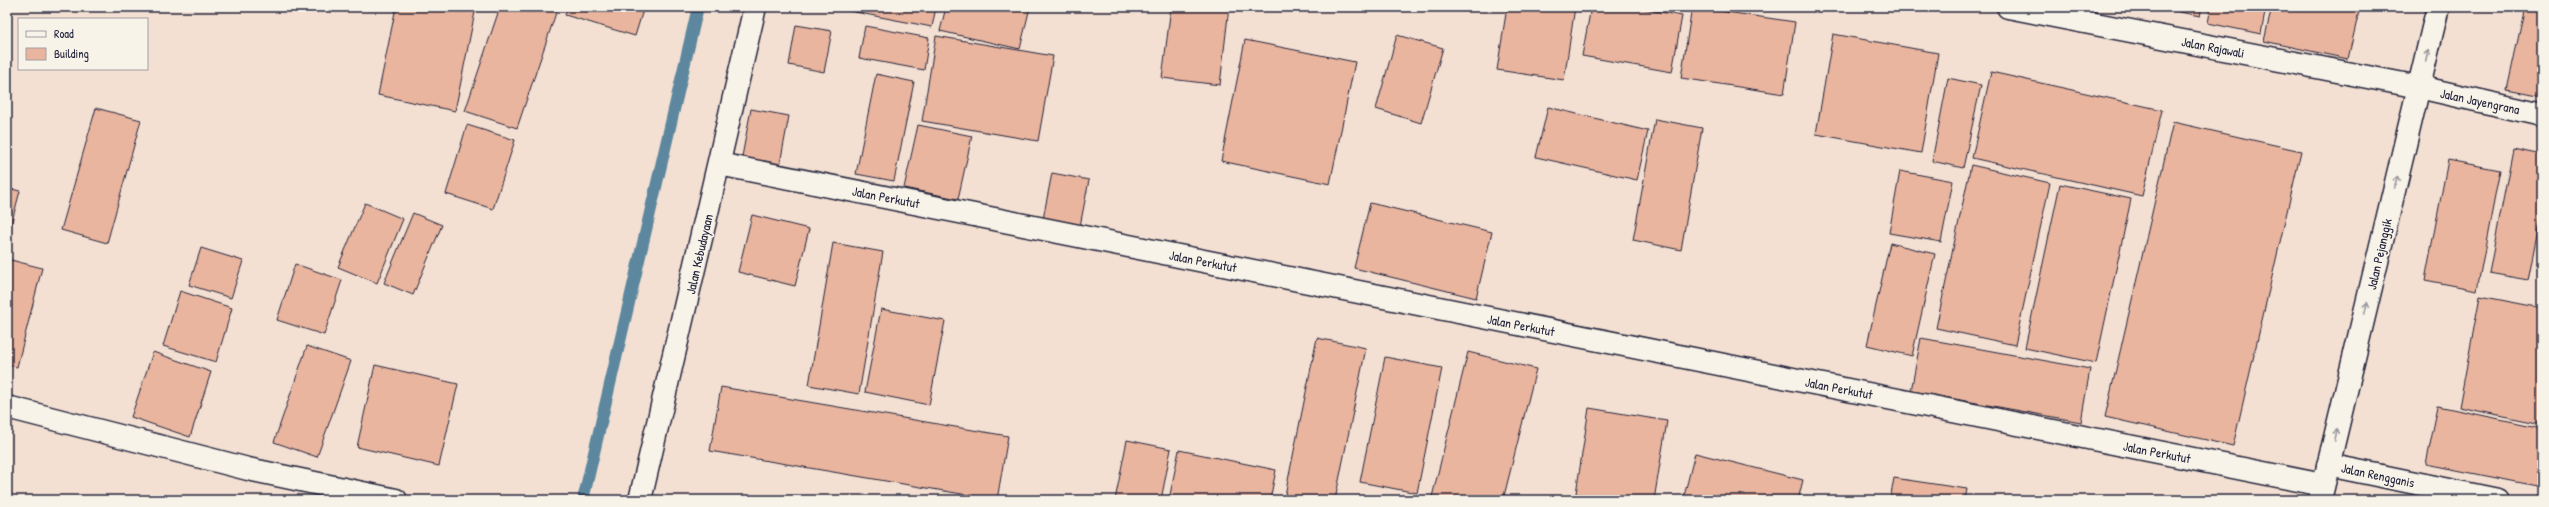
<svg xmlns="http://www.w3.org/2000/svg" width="2549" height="507" font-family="'Patrick Hand',sans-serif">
<rect width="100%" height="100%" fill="#f3e0d2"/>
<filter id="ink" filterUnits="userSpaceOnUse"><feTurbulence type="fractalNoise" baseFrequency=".025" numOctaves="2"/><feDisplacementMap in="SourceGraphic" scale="8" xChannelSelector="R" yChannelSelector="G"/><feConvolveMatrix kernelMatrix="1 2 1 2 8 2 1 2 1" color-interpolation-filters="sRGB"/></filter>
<g filter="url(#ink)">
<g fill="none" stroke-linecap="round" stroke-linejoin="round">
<path stroke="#5b879f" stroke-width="12" d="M 583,500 L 698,7"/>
</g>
<path fill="#eab59e" stroke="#22223b" d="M 396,7 L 476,7 L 455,111 L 378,95 Z
M 500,7 L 558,7 L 517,128 L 465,111 Z
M 568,7 L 644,7 L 635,36 L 565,15 Z
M 829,7 L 936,7 L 932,27 Z
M 946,7 L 1030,7 L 1020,49 L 940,31 Z
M 1171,7 L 1229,7 L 1220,85 L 1162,78 Z
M 1507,7 L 1575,7 L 1564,80 L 1497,70 Z
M 1591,7 L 1634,7 L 1682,16 L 1672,72 L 1582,56 Z
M 1692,7 L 1795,22 L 1784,94 L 1681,78 Z
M 2154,7 L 2202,7 L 2200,16 Z
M 2211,7 L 2266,7 L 2261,34 L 2208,23 Z
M 2272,7 L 2360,7 L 2348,59 L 2264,41 Z
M 2525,7 L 2542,7 L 2542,97 L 2507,90 Z
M 796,25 L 832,31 L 824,72 L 789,65 Z
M 865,26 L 929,38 L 924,70 L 859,58 Z
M 1833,34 L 1938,53 L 1921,153 L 1816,134 Z
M 1397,35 L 1443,48 L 1421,123 L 1376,109 Z
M 936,36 L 1053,56 L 1038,141 L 922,121 Z
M 1245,40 L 1355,62 L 1330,184 L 1221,161 Z
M 1991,72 L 2162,110 L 2142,196 L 1972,158 Z
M 876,74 L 914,82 L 894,181 L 856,174 Z
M 1948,78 L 1981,85 L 1963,168 L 1932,161 Z
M 1548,107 L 1648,131 L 1637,180 L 1536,157 Z
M 96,108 L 141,120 L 107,243 L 61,230 Z
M 751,109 L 789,116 L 779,169 L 741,162 Z
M 1655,119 L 1702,128 L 1681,250 L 1633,240 Z
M 2173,122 L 2301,151 L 2233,446 L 2105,417 Z
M 467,125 L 515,140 L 493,209 L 446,194 Z
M 918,125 L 972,136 L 958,199 L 904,188 Z
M 2513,149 L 2542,155 L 2542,208 L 2528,280 L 2489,273 Z
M 2448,160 L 2500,170 L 2477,290 L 2425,280 Z
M 1971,165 L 2050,183 L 2015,345 L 1936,328 Z
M 1900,171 L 1953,181 L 1941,242 L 1889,233 Z
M 1052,173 L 1089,180 L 1080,226 L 1043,219 Z
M 2060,184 L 2131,199 L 2096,363 L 2025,348 Z
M 7,188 L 20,191 L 7,240 Z
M 365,203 L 403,219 L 377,283 L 338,267 Z
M 1370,203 L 1492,232 L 1476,298 L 1354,268 Z
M 413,213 L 442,225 L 413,295 L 384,283 Z
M 752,215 L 809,229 L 795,286 L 738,272 Z
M 833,243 L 883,252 L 859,394 L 809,385 Z
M 1890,243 L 1935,254 L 1912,356 L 1867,345 Z
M 201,248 L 243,261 L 231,298 L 189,285 Z
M 7,259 L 42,268 L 17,367 L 7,365 Z
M 295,264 L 342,280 L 324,335 L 277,320 Z
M 2542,273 L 2542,291 L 2539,290 Z
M 180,291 L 232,308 L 216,362 L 163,346 Z
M 2480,296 L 2542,308 L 2542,424 L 2459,407 Z
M 881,309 L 945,321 L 929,405 L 865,392 Z
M 1317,338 L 1366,348 L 1335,500 L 1284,500 Z
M 1921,338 L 2090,369 L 2081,422 L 1911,391 Z
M 307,346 L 351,361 L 317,457 L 274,442 Z
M 153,352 L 211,372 L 190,437 L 131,417 Z
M 1468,352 L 1536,369 L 1503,500 L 1442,500 L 1432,497 Z
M 1385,357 L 1442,368 L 1417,493 L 1360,482 Z
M 375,365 L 458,384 L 439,466 L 357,447 Z
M 721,387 L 1008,436 L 997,500 L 710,451 Z
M 2438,406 L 2542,428 L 2542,487 L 2426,464 Z
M 1589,408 L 1667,421 L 1654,500 L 1575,500 Z
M 1127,440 L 1171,449 L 1161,500 L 1115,500 Z
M 1179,450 L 1276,470 L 1270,500 L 1169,500 Z
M 1695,453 L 1803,480 L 1798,500 L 1683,500 Z
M 1894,478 L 1967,489 L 1965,500 L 1890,500 Z"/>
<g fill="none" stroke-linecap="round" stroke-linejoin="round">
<defs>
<path id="minor" d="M 2008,7 L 2419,87 L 2542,115
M 719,164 L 2323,485
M 7,407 L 248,469 L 396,500
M 2328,465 L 2498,500
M 640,500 L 755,7"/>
<path id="major" d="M 2320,500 L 2438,7"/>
</defs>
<use href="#minor" stroke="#22223b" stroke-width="25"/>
<use href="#major" stroke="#22223b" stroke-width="25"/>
<use href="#minor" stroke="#f7f3e8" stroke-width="22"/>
<use href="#major" stroke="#f7f3e8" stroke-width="22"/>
</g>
<defs><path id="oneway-shaft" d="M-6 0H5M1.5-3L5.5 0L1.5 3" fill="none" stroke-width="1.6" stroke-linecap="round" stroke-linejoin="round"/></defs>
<g stroke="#97959a">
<use href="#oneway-shaft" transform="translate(2427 56) rotate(-77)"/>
<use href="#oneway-shaft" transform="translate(2396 182) rotate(-77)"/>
<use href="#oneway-shaft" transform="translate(2366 308) rotate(-77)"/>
<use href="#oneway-shaft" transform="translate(2336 435) rotate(-77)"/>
</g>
</g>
<g text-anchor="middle" stroke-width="3.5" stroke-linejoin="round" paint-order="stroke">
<g font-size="13" fill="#22223b" stroke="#f7f3e8">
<text transform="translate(2213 47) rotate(11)" y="5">Jalan Rajawali</text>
<text transform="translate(2480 101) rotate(12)" y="5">Jalan Jayengrana</text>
<text transform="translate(886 197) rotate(11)" y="5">Jalan Perkutut</text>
<text transform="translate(699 254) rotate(-77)" y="5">Jalan Kebudayaan</text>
<text transform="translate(2379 254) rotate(-77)" y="5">Jalan Pejanggik</text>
<text transform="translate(1203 261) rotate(11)" y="5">Jalan Perkutut</text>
<text transform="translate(1521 325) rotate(11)" y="5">Jalan Perkutut</text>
<text transform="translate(1839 388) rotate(11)" y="5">Jalan Perkutut</text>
<text transform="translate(2157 452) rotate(11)" y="5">Jalan Perkutut</text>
<text transform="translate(2378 475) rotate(12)" y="5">Jalan Rengganis</text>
</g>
</g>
<rect width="2549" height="507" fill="none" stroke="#f7f3e8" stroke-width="24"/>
<rect x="12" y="12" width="2525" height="483" fill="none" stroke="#22223b" stroke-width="1.5" filter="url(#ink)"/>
<rect x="18" y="18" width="130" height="52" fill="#f7f3e8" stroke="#a29fa3"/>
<rect x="26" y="31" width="20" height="6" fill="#f7f3e8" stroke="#a29fa3"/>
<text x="54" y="38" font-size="12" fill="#22223b">Road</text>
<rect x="26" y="48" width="20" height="12" fill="#eab59e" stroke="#a29fa3"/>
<text x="54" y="58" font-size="12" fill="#22223b">Building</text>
</svg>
